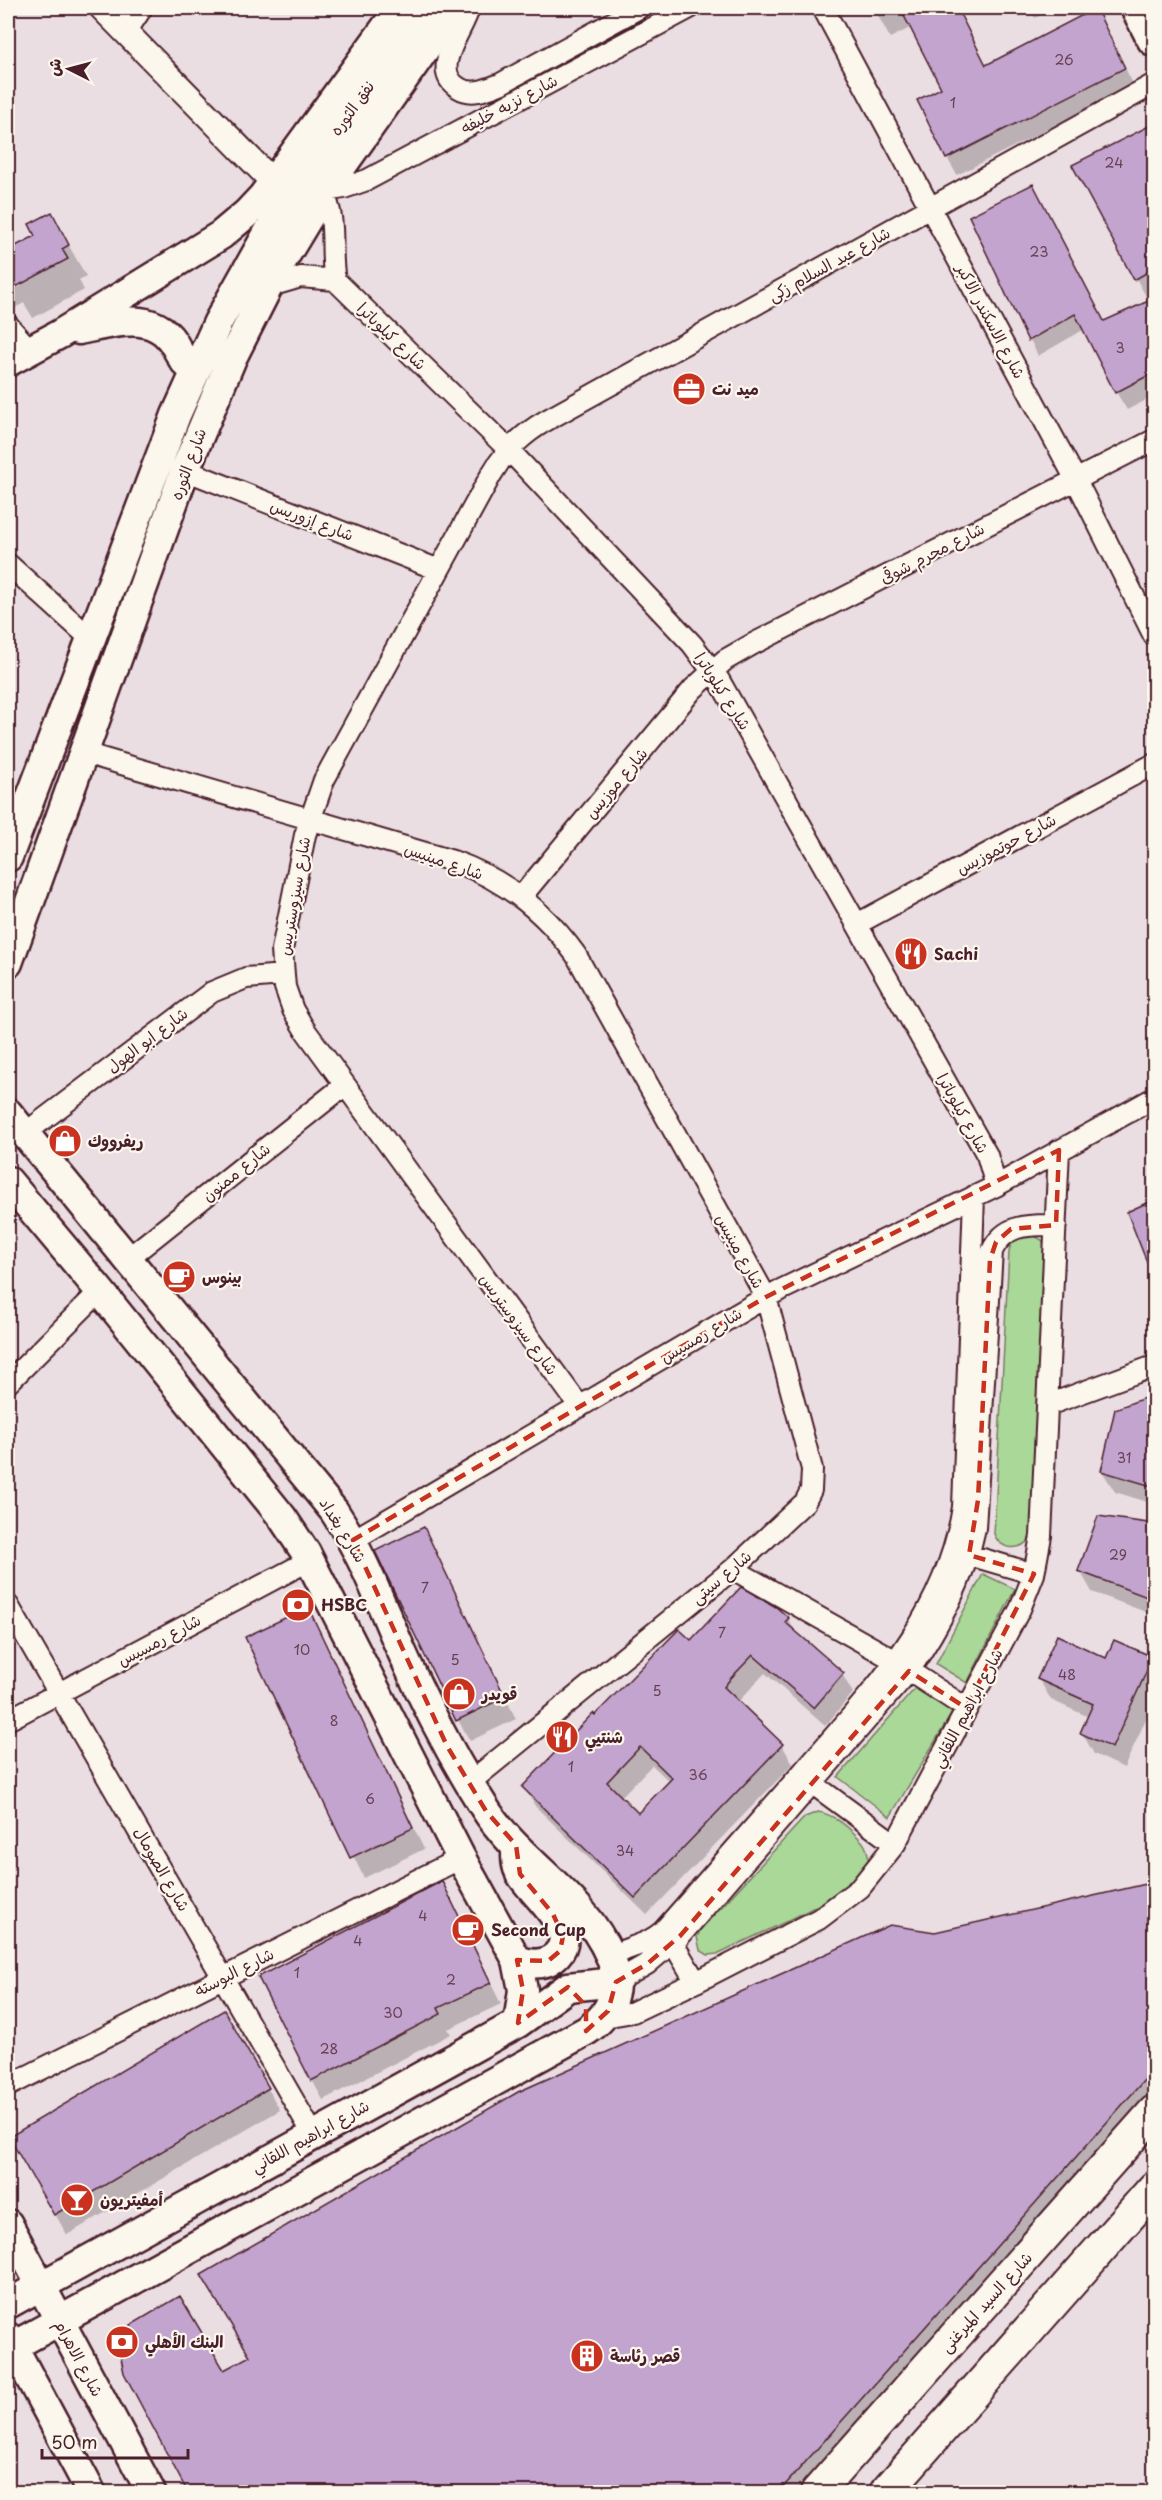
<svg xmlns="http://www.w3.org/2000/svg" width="1162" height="2500" font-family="'Playpen Sans','Playpen Sans Arabic',sans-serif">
<rect width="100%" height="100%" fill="#eadee3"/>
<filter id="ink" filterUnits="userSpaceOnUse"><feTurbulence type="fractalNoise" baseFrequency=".0167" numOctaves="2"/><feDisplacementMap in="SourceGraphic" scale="12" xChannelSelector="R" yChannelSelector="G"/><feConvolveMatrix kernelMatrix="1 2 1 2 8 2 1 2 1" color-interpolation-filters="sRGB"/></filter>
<g filter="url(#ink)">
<path fill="#a9d898" stroke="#7a7c62" stroke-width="1.5" d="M 1031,1234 L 1042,1240 L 1047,1251 L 1031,1537 C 1021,1552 1001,1551 994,1534 L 1009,1251 C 1012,1238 1018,1236 1031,1234 Z
M 983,1574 L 1015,1589 L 967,1683 L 936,1664 Z
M 917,1686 L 952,1713 L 890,1817 L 838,1777 Z
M 818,1812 C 834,1814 849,1828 860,1839 C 868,1847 871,1860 865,1869 C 843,1900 753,1936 717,1954 L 708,1955 L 700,1950 L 697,1937 L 701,1929 L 805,1817 Z"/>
<path fill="#0003" fill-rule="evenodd" d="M 874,8 L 957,8 L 986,66 L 1105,27 L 1134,86 L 957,175 L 947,158 L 943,89 L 912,27 L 890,38 Z
M 1028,8 L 1056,8 L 1035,18 Z
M 1154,125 L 1154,296 L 1148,300 L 1074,166 Z
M 51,214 L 86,276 L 79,280 L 84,290 L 33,318 L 24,303 L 11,310 L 8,304 L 8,292 L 21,286 L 21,283 L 8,290 L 8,252 L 37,236 Z
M 971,217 L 1102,319 L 1038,356 Z
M 1154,300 L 1154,396 L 1127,410 L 1116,392 Z
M 1154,1395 L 1154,1504 L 1115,1492 L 1102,1471 Z
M 1154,1526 L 1154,1615 L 1092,1592 L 1080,1571 Z
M 423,1529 L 516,1719 L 470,1741 L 458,1720 Z
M 775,1608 L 788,1619 L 798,1635 L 842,1674 L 853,1693 L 825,1726 L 765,1673 L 738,1702 L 782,1745 L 793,1764 L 647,1915 L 535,1806 L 524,1787 L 595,1718 L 691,1642 ZM 652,1765 L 670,1782 L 638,1815 L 620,1798 Z
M 308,1609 L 424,1849 L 364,1878 L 247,1638 Z
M 1152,1659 L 1154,1663 L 1154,1701 L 1124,1768 L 1094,1754 L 1082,1733 L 1089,1717 L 1051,1700 L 1039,1679 L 1107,1660 Z
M 441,1883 L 501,2004 L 448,2029 L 451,2034 L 323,2100 L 312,2080 Z
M 1154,1885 L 1154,2102 L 809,2492 L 189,2492 L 224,2373 L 935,1934 Z
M 224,2012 L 280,2110 L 67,2235 L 11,2137 Z"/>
<path fill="#c3a4cf" stroke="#4a1f2b" stroke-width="1.5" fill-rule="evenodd" d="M 900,8 L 957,8 L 986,65 L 1096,8 L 1125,68 L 946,159 L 917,100 L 941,88 Z
M 1155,123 L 1155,268 L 1134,280 L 1072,165 Z
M 1033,184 L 1104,321 L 1155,298 L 1155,372 L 1115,393 L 1075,314 L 1028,341 L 969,216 Z
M 52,212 L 69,245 L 62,249 L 68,259 L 14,288 L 8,277 L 8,250 L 35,236 L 29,224 Z
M 1155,1199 L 1155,1280 L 1154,1280 L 1127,1212 Z
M 1155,1394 L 1155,1487 L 1101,1471 L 1115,1409 Z
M 1098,1516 L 1155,1524 L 1155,1600 L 1078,1571 Z
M 424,1527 L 505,1697 L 456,1721 L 375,1551 Z
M 741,1587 L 776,1607 L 789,1618 L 785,1622 L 844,1673 L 814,1708 L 753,1655 L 731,1678 L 724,1687 L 783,1744 L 635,1898 L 522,1787 L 593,1713 L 595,1715 L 679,1629 L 691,1640 ZM 640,1747 L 672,1778 L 638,1813 L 607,1782 Z
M 308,1607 L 413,1828 L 350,1858 L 245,1637 Z
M 1057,1635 L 1106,1658 L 1114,1640 L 1153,1657 L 1112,1748 L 1080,1733 L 1093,1704 L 1037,1679 Z
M 442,1881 L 491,1983 L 438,2008 L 441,2014 L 311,2081 L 258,1977 Z
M 1155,1882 L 1155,2068 L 778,2493 L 188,2493 L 124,2373 L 119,2348 L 131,2325 L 180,2296 L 224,2370 L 250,2356 L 201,2275 L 518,2092 L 890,1925 L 935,1932 Z
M 224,2010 L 269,2088 L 54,2215 L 9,2137 Z"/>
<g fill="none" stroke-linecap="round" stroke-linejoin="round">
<defs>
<path id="minor" d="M 469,8 C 464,30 428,70 459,88 C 472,96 487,89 500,84 L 639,8
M 823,8 L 1076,480 L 1154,636
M 126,32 L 142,8
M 324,191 L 344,188 L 367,180 L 690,8
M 323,193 C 338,219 329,251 335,280 L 509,450 L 692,644 L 719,680 L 987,1155 L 996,1186
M 267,287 L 301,277 L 335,280
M 8,325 L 29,349
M 185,470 L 439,570
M 8,564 L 90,638
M 84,753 L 453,861 C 504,879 545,912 576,955 L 766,1297 L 812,1469 L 811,1490 L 805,1502 L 733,1569 L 469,1783
M 521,897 L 693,689 L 725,660 L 753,644 L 1154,440
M 857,924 L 1154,764
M 24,1134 L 212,992 L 246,978 L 283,975
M 127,1259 L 345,1085
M 8,1383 L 100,1291
M 1048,1405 L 1154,1366
M 580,1407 L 305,1030 L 293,1010 L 285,987 L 282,950 L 305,835 L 324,780 L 491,475 C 504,452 524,433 547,420 L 1154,84
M 353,1540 L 766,1297 L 996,1186 L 1154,1098
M 969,1555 L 1034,1574
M 733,1569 L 896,1661
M 8,1605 L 313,2134
M 909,1671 L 966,1708
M 8,1720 L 310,1560
M 813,1784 L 895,1844
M 673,1943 L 696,1982
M 610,1957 C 628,1946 646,1946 663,1931 C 709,1879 755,1826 801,1774 C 872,1692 946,1618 963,1507 L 974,1196
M 616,1982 L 647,1964 L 680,1936 L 909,1671 C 939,1626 964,1581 975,1528 L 992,1251 C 1005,1223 1029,1225 1056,1225
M 604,2017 L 633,2012 L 696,1982 L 819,1919 L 860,1888 L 895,1844 L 1020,1609 L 1034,1574 L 1041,1536 L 1059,1150
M 8,2086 L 461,1858"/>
<path id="tertiary" d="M 102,8 L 273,182"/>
<path id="secondary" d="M 79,330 C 114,323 157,308 177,349 C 183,359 184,365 196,368
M 8,362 L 60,334 L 221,235 L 246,214 L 263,196 L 400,8
M 8,857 L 176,415 L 218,322 L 287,199 L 424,8
M 8,963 L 185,470 L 232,358 L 276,271 L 323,193 L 454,8
M 8,1113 L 334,1511 C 363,1555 380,1602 401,1650 C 425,1704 452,1757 484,1807 C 519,1863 583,1894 610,1956 C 622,1985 613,2014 586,2031 L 8,2349
M 8,1181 L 100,1291 L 282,1517 L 306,1553 L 461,1858 L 517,1960 L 523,1990 L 518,2023
M 516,1851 C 516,1859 516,1866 520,1873 C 532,1895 586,1933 553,1958 C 543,1966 528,1964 517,1960
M 8,2224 L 151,2492
M 8,2304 L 518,2023 L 568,1987 L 616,1982
M 8,2337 L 91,2492"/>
<path id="primary" d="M 817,2492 L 1154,2112
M 886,2492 L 1154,2188"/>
<path id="trunk" d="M 1138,8 L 1154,39"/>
</defs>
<use href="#minor" stroke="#4a1f2b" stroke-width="24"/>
<use href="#tertiary" stroke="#4a1f2b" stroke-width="28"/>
<use href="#secondary" stroke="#4a1f2b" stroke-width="33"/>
<use href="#primary" stroke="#4a1f2b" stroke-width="36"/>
<use href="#trunk" stroke="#4a1f2b" stroke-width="38"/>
<use href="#minor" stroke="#fbf7ec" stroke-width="20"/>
<use href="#tertiary" stroke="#fbf7ec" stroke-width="24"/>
<use href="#secondary" stroke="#fbf7ec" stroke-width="28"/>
<use href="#primary" stroke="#fbf7ec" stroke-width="32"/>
<use href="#trunk" stroke="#fbf7ec" stroke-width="33"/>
</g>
</g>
<path fill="none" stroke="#c8321e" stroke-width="4.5" stroke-dasharray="12 8" stroke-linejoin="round" d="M 1059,1150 L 1056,1225 L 1011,1229 L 996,1242 L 990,1260 L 978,1500 L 969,1555 L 1034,1574 L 966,1708 L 909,1671 L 680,1936 L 647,1964 L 616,1982 L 608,2011 L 586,2031 L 586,2006 L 568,1987 L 518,2023 L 523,1990 L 517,1960 L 548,1961 L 560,1951 L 563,1936 L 553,1914 L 520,1874 L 516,1845 L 486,1811 L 447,1746 L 353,1540 L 766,1297 Z"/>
<defs>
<symbol id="office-disc" viewBox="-11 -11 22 22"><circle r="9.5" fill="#c8321e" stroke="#fbf7ec"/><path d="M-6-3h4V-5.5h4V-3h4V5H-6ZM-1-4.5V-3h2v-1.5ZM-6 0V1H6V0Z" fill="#fff"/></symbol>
<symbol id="restaurant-disc" viewBox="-11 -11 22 22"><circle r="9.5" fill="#c8321e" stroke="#fbf7ec"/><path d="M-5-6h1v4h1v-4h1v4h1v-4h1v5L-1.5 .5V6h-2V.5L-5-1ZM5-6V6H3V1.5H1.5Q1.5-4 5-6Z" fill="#fff"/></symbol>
<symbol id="shop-disc" viewBox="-11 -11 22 22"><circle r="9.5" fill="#c8321e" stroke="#fbf7ec"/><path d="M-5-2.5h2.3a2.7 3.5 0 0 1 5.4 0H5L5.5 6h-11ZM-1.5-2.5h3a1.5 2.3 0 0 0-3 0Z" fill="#fff"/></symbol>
<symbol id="cafe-disc" viewBox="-11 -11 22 22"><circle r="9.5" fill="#c8321e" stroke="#fbf7ec"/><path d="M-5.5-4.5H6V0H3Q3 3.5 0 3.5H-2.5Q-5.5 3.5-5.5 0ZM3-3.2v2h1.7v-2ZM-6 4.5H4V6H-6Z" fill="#fff"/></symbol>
<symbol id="bank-disc" viewBox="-11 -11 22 22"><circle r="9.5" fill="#c8321e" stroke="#fbf7ec"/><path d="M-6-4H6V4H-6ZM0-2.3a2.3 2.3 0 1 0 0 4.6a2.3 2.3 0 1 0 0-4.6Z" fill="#fff"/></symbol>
<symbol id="bar-disc" viewBox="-11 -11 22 22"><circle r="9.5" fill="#c8321e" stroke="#fbf7ec"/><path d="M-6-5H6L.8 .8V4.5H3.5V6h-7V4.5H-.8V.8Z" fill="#fff"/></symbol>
<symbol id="building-disc" viewBox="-11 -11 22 22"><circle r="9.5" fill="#c8321e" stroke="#fbf7ec"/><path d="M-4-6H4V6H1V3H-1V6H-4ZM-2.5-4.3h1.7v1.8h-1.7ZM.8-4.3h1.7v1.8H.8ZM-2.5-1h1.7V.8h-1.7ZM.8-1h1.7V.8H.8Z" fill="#fff"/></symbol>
</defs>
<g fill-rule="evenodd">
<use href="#office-disc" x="670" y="370" width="38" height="38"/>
<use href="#restaurant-disc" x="892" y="935" width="38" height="38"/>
<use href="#shop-disc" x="46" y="1122" width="38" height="38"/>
<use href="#cafe-disc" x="160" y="1258" width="38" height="38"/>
<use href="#bank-disc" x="279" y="1586" width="38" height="38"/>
<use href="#shop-disc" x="440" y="1675" width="38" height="38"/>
<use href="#restaurant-disc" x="543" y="1718" width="38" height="38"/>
<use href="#cafe-disc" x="449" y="1911" width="38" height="38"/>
<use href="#bar-disc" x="58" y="2181" width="38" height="38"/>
<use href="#bank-disc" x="103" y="2323" width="38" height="38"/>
<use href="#building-disc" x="568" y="2337" width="38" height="38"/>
</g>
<g text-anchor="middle" stroke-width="4.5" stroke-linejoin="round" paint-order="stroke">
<g font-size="14" fill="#684054">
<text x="1064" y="65">26</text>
<text x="953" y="108">1</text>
<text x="1114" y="168">24</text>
<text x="1039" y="257">23</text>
<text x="1120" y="353">3</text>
<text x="1124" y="1463">31</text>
<text x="1118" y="1560">29</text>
<text x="425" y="1593">7</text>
<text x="722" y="1638">7</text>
<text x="302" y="1655">10</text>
<text x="455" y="1665">5</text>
<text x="1067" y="1680">48</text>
<text x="657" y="1696">5</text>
<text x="334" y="1726">8</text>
<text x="571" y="1772">1</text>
<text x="698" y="1780">36</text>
<text x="370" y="1804">6</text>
<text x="625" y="1856">34</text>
<text x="423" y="1921">4</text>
<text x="358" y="1946">4</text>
<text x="297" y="1978">1</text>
<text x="451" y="1985">2</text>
<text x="393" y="2018">30</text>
<text x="329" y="2054">28</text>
</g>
<g font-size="16" fill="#4a1f2b" stroke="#fbf7ec">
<text transform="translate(509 104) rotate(-28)" y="6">شارع نزيه خليفه</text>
<text transform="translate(352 108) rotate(-54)" y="6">نفق الثوره</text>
<text transform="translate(829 264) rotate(-29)" y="6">شارع عبد السلام زكى</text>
<text transform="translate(991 321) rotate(62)" y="6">شارع الاسكندر الاكبر</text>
<text transform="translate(392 336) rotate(44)" y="6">شارع كيلوباترا</text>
<text transform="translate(188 464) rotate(-70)" y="6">شارع الثوره</text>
<text transform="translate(312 520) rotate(21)" y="6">شارع إزوريس</text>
<text transform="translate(932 553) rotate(-27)" y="6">شارع محرم شوقى</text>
<text transform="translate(723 691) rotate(57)" y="6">شارع كيلوباترا</text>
<text transform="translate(616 783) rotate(-50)" y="6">شارع موزيس</text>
<text transform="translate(1006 844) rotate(-28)" y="6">شارع حوتموزيس</text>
<text transform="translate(444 861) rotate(19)" y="6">شارع مينيس</text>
<text transform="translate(294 896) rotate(-80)" y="6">شارع سيزوستريس</text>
<text transform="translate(147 1040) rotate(-37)" y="6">شارع ابو الهول</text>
<text transform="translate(963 1113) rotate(61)" y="6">شارع كيلوباترا</text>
<text transform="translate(236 1172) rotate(-39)" y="6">شارع ممنون</text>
<text transform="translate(740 1251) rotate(61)" y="6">شارع مينيس</text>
<text transform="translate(519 1324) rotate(54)" y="6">شارع سيزوستريس</text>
<text transform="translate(701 1335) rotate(-31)" y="6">شارع رمسيس</text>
<text transform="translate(343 1530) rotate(58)" y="6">شارع بغداد</text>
<text transform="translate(721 1577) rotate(-40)" y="6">شارع سيتى</text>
<text transform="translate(159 1640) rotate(-28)" y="6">شارع رمسيس</text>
<text transform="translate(967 1708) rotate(-62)" y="6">شارع ابراهيم اللقاني</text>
<text transform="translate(162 1869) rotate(60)" y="6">شارع الصومال</text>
<text transform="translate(234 1972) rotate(-27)" y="6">شارع البوسته</text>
<text transform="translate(310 2136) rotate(-29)" y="6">شارع ابراهيم اللقاني</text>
<text transform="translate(986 2302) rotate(-48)" y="6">شارع السيد الميرغنى</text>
<text transform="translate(79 2358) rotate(62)" y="6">شارع الاهرام</text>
</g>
<g font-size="16" font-weight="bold" fill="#4a1f2b" stroke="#fbf7ec" text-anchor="start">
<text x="712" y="395">ميد نت</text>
<text x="934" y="960">Sachi</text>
<text x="88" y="1147">ريفرووك</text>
<text x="202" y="1283">بينوس</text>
<text x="321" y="1611">HSBC</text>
<text x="482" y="1700">قويدر</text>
<text x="585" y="1743">شنتيي</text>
<text x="491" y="1936">Second Cup</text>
<text x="100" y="2206">أمفيتريون</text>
<text x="145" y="2348">البنك الأهلي</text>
<text x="610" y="2362">قصر رئاسة</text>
</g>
</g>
<rect width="1162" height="2500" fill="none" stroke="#fbf7ec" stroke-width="30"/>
<rect x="15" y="15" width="1132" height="2470" fill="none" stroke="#4a1f2b" stroke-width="2" filter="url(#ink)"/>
<g transform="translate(69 69) rotate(276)" stroke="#fbf7ec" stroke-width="4.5" paint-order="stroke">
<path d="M0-4.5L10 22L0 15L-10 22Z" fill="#4a1f2b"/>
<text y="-9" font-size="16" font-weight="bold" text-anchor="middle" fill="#4a1f2b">ش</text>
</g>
<path d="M42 2449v9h146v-9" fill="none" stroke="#4a1f2b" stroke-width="3"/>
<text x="51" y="2449" font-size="18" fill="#4a1f2b" stroke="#fbf7ec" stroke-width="4.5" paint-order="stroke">50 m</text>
</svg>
